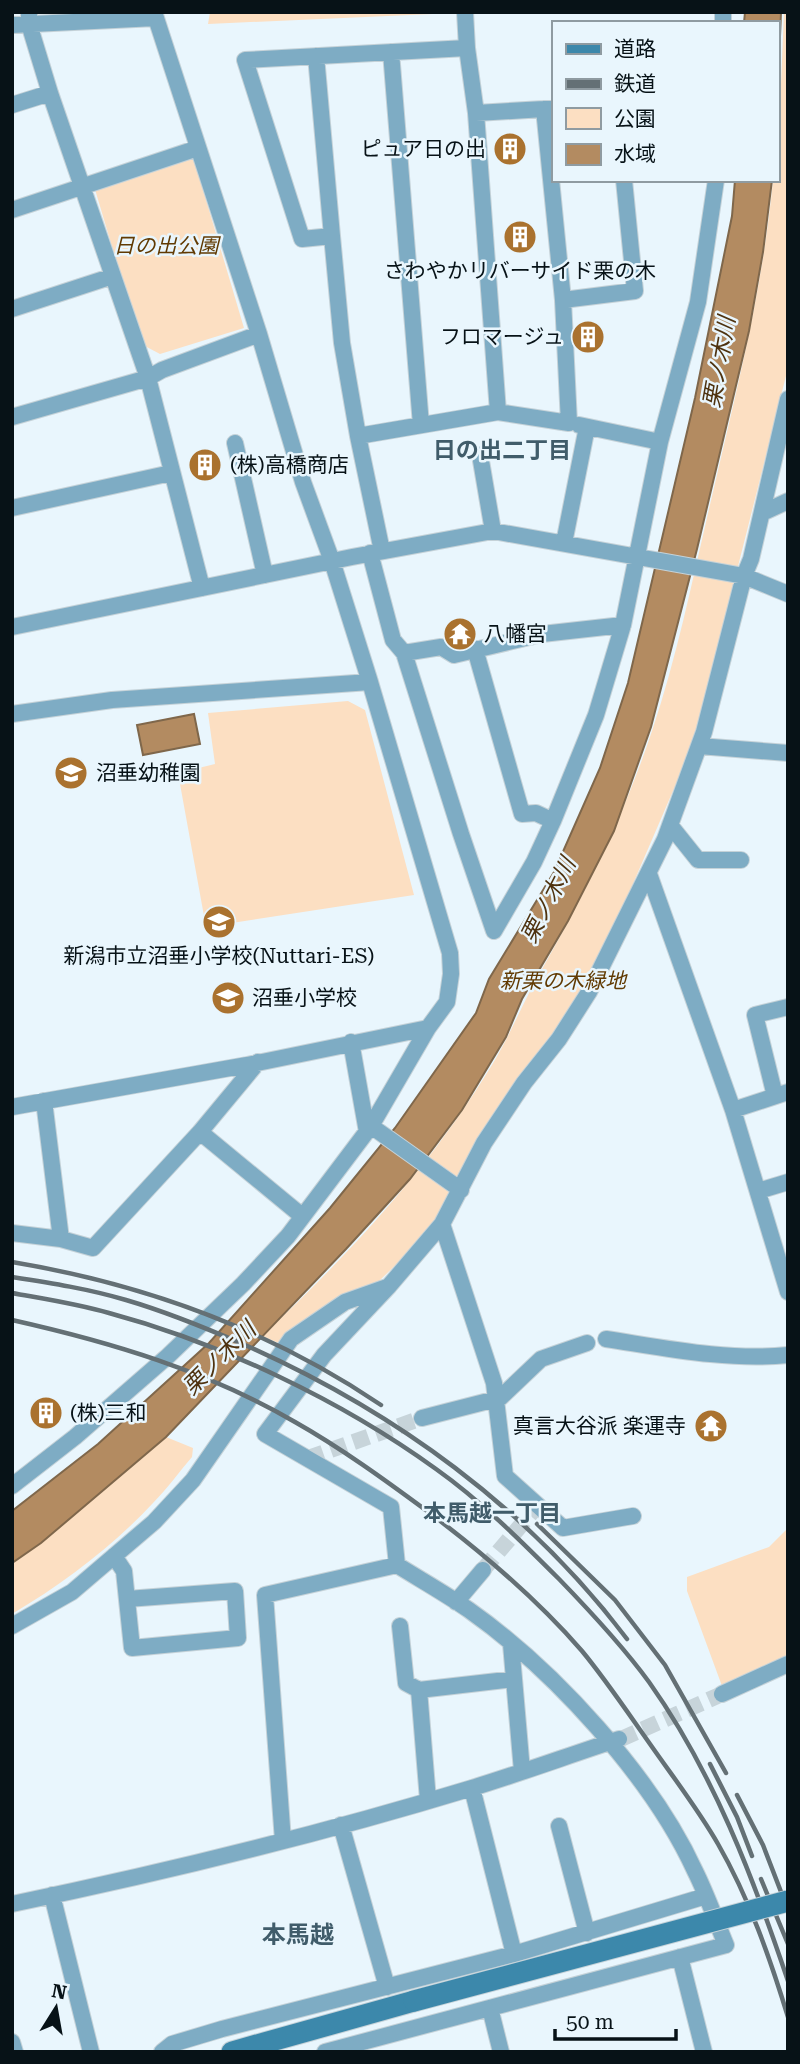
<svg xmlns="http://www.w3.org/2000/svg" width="800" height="2064" font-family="'Roboto Serif','Noto Sans JP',serif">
<rect width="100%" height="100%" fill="#e9f6fd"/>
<path fill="#fcdfc2" d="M 210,12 L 455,12 L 455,13 L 208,24 Z
M 784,12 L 788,12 L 788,368 L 700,717 L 682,770 L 632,886 L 635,888 L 583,994 L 511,1089 L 482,1132 L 438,1219 L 411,1250 L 378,1282 L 332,1303 L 281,1344 L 262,1336 C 349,1255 430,1167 492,1065 C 509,1037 521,1007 537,978 C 582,899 623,819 652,731 C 678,654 694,572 713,492 C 737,389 763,286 773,180 L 777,180 Z
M 193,156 L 244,328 L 160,354 L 141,344 L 94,186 Z
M 348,701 L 365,710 L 414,895 L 206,927 L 178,773 L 215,764 L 208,713 Z
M 166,1437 L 193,1448 L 192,1457 C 179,1472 167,1489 153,1503 C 112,1547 64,1583 12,1614 L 12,1564 L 41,1543 Z
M 788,1528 L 788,1656 L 722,1686 L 687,1591 L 687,1577 L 769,1547 Z"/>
<path fill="#b38b61" stroke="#7f674b" stroke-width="2" d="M 745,12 L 781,12 L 777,109 L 777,23 L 744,23 Z
M 735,180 L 772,180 L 763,252 L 749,331 L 697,549 L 651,727 L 614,831 L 568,921 L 522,999 L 506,1037 L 462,1110 L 410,1179 L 346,1249 L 166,1437 L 41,1543 L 12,1563 L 12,1511 L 98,1444 L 209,1343 L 330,1208 L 395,1128 L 476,1013 L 489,979 L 554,872 L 600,768 L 628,683 L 695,398 L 732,216 Z
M 194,714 L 200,744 L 143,755 L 137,725 Z"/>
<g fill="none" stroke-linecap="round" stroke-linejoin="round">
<path stroke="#c7d4da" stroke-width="16" stroke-dasharray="16 8" stroke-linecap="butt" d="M 308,1458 L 422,1418
M 483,1570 L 538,1505
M 621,1739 L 722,1694"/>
<defs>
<path id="street" d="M 29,12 L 29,24 L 50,93 L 148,378 L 202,588
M 154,12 L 259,334 L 303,482 L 332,561 L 370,682
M 465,12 L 467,48
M 723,12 L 723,23
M 12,25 L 156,18
M 391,52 L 421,425
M 316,56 L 332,236
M 12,105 L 50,93
M 476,113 L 544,109
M 12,210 L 198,148
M 563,300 L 635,291 L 624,180
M 12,309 L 113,276
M 12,417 L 148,378 L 162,370 L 259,334
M 579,425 L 660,442
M 358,436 L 498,412
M 235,443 L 265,575
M 480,455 L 493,531
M 12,508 L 171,473
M 762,513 L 788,501
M 564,543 L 587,427
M 382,551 L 358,436 L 342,343 L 332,236 L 302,239 L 245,60 L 467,48 L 476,113 L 498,412 L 569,423 L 563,300 L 544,109 L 553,109
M 370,553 L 393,640 L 404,653 L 461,834 L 494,931
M 12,627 L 352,557 L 493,531 L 744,576 L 788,594
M 475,649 L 522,814 L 536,813 L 553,821
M 404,653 L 441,647 L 454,655 L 542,634 L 623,625
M 12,714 L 112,700 L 370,682 L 450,953 L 451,974 L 447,1002 L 428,1028 L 371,1126 L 288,1236 L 243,1284 L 168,1356 L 75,1437 L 12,1486
M 699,746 L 788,753
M 670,825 L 698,860 L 741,860
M 649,874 L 733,1110 L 788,1292
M 494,931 L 534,862 L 553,821 L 596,715 L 623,625 L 660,442 L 698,302 L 716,180
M 351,1042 L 367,1132
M 775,1096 L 755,1015 L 788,1007
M 44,1101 L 61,1239
M 12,1107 L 247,1065 L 428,1028
M 733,1110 L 788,1092
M 371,1126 L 461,1190
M 200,1132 L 302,1216
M 758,1191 L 788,1182
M 442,1224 L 494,1383 L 505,1476 L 563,1528 L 633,1516
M 12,1233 L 61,1239 L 93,1248 L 200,1132 L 258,1062
M 606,1339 C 665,1348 728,1361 788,1355
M 422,1418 L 500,1398 L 541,1359 L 587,1343
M 114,1556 L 124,1571 L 132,1648 L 238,1638 L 235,1591 L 127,1599
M 397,1565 L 391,1507 L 265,1434 L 324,1355 L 389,1286 L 442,1224 L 484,1143 L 524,1083 L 559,1039 L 589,992 L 665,839 L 704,732 L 744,576 L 751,559 L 788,399
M 456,1602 L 483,1570
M 12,1626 L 72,1592 L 154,1522 L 193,1480 L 291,1339 L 345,1302 L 387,1287
M 400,1626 L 406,1683 L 419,1690
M 511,1644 L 522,1771
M 722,1694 L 788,1664
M 472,1788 L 514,1954
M 428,1800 L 419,1690 L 514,1679
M 341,1825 L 387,1987
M 559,1826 L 587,1933
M 283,1841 L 265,1595 L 397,1565 C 421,1580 446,1594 469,1610 C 554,1670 652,1777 695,1871 C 707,1895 716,1921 726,1945 L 325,2052
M 52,1895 L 91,2052
M 12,1904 C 167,1872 321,1834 472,1788 C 521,1773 570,1755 619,1739
M 680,1957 L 704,2052
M 490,2008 L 501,2052
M 12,2042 L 15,2052
M 162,2052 L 172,2044 L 222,2029 L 514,1954 L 706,1896"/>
<path id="secondary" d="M 232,2052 L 414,2001"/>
</defs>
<use href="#street" stroke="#c5d2d8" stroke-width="18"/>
<use href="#secondary" stroke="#c5d2d8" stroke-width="23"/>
<use href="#street" stroke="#7eacc4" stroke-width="16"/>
<use href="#secondary" stroke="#3c88ab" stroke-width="21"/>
<path stroke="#647075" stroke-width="4.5" d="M 12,1262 C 144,1284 270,1330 381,1405
M 12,1277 C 51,1283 89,1289 126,1300 C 167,1312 206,1328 245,1345 C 394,1411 528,1508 627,1639
M 12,1293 C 45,1299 78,1304 109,1313 C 221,1343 342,1401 436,1469 C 481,1501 520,1540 559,1579 C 591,1612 622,1645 649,1682 C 713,1772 753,1877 788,1981
M 12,1320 C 110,1342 208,1371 295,1422 C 341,1448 385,1480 427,1511 C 483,1553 536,1598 582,1651 C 606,1680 628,1713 650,1744 C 673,1777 698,1809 718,1844 C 749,1898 770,1958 788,2017
M 537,1524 L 615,1600 L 665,1665 L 726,1773
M 710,1764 L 737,1817 L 752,1856
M 737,1795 L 763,1845 L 788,1910
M 761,1879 L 788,1944"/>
<defs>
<path id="secondary-bridge" d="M 414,2001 L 788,1901"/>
</defs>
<use href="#secondary-bridge" stroke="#c5d2d8" stroke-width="23" stroke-linecap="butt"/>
<use href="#secondary-bridge" stroke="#3c88ab" stroke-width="21"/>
</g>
<defs>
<symbol id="building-disc" viewBox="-11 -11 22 22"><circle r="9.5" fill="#aa722f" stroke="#e9f6fd"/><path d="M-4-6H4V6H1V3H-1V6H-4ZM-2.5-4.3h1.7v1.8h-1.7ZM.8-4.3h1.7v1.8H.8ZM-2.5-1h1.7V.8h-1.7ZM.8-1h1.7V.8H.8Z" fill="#fff"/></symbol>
<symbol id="temple-disc" viewBox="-11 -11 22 22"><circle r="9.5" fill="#aa722f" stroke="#e9f6fd"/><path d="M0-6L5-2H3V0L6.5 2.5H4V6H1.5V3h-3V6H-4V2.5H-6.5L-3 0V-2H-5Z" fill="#fff"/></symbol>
<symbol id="school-disc" viewBox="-11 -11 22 22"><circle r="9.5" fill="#aa722f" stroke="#e9f6fd"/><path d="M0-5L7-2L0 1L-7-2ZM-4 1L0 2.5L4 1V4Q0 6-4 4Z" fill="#fff"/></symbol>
</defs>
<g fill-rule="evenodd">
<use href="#building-disc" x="491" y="130" width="38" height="38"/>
<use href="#building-disc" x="501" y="218" width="38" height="38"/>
<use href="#building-disc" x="569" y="318" width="38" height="38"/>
<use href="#building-disc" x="186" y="446" width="38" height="38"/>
<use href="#temple-disc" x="441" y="615" width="38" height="38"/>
<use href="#school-disc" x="52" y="754" width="38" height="38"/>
<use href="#school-disc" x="200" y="903" width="38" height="38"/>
<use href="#school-disc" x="209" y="979" width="38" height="38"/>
<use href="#building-disc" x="27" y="1394" width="38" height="38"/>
<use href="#temple-disc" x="692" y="1407" width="38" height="38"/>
</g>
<g text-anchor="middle" stroke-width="5" stroke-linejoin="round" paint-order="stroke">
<g font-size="21" fill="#071217" stroke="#e9f6fd" text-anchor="start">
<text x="486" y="156" text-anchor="end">ピュア日の出</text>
<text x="520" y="278" text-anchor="middle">さわやかリバーサイド栗の木</text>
<text x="564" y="344" text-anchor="end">フロマージュ</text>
<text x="230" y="472">(株)高橋商店</text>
<text x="484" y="641">八幡宮</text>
<text x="96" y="780">沼垂幼稚園</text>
<text x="219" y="963" text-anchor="middle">新潟市立沼垂小学校(Nuttari-ES)</text>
<text x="252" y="1005">沼垂小学校</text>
<text x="70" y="1420">(株)三和</text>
<text x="686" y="1433" text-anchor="end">真言大谷派 楽運寺</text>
</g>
<g font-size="21" font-style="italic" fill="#613a02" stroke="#e9f6fd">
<text x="166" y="253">日の出公園</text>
<text x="563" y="988">新栗の木緑地</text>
</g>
<g font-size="23" font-style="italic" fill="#4e320f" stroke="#e9f6fd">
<text transform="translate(719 362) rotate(-80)" y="8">栗ノ木川</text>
<text transform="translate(548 900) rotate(-63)" y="8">栗ノ木川</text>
<text transform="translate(219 1358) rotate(-45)" y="8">栗ノ木川</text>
</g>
<g font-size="23" font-weight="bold" fill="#405c6a" stroke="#e9f6fd">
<text x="502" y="458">日の出二丁目</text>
<text x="492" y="1521">本馬越一丁目</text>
</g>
<g font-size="24" font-weight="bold" fill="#405c6a" stroke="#e9f6fd">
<text x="298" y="1943">本馬越</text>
</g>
</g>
<rect width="800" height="2064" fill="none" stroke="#071217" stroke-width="28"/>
<rect x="552" y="21" width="228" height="161" fill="#e9f6fd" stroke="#8f9ba1" stroke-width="2"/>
<rect x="566" y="44" width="35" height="10" fill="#3c88ab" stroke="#8f9ba1" stroke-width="2"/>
<text x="614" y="56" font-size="21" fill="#071217">道路</text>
<rect x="566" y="79" width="35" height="10" fill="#647075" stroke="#8f9ba1" stroke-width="2"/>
<text x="614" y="91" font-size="21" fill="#071217">鉄道</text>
<rect x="566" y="108" width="35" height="21" fill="#fcdfc2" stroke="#8f9ba1" stroke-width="2"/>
<text x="614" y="126" font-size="21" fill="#071217">公園</text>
<rect x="566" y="144" width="35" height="21" fill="#b38b61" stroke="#8f9ba1" stroke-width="2"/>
<text x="614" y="161" font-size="21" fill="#071217">水域</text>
<g transform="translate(56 2008) rotate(11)" stroke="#e9f6fd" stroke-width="5" paint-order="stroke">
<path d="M0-5L12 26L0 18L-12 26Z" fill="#071217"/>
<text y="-10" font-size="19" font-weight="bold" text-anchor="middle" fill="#071217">N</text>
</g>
<path d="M555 2029v10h121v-10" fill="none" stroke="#071217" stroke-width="3.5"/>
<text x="566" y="2029" font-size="21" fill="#071217" stroke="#e9f6fd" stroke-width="5" paint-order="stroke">50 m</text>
</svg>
